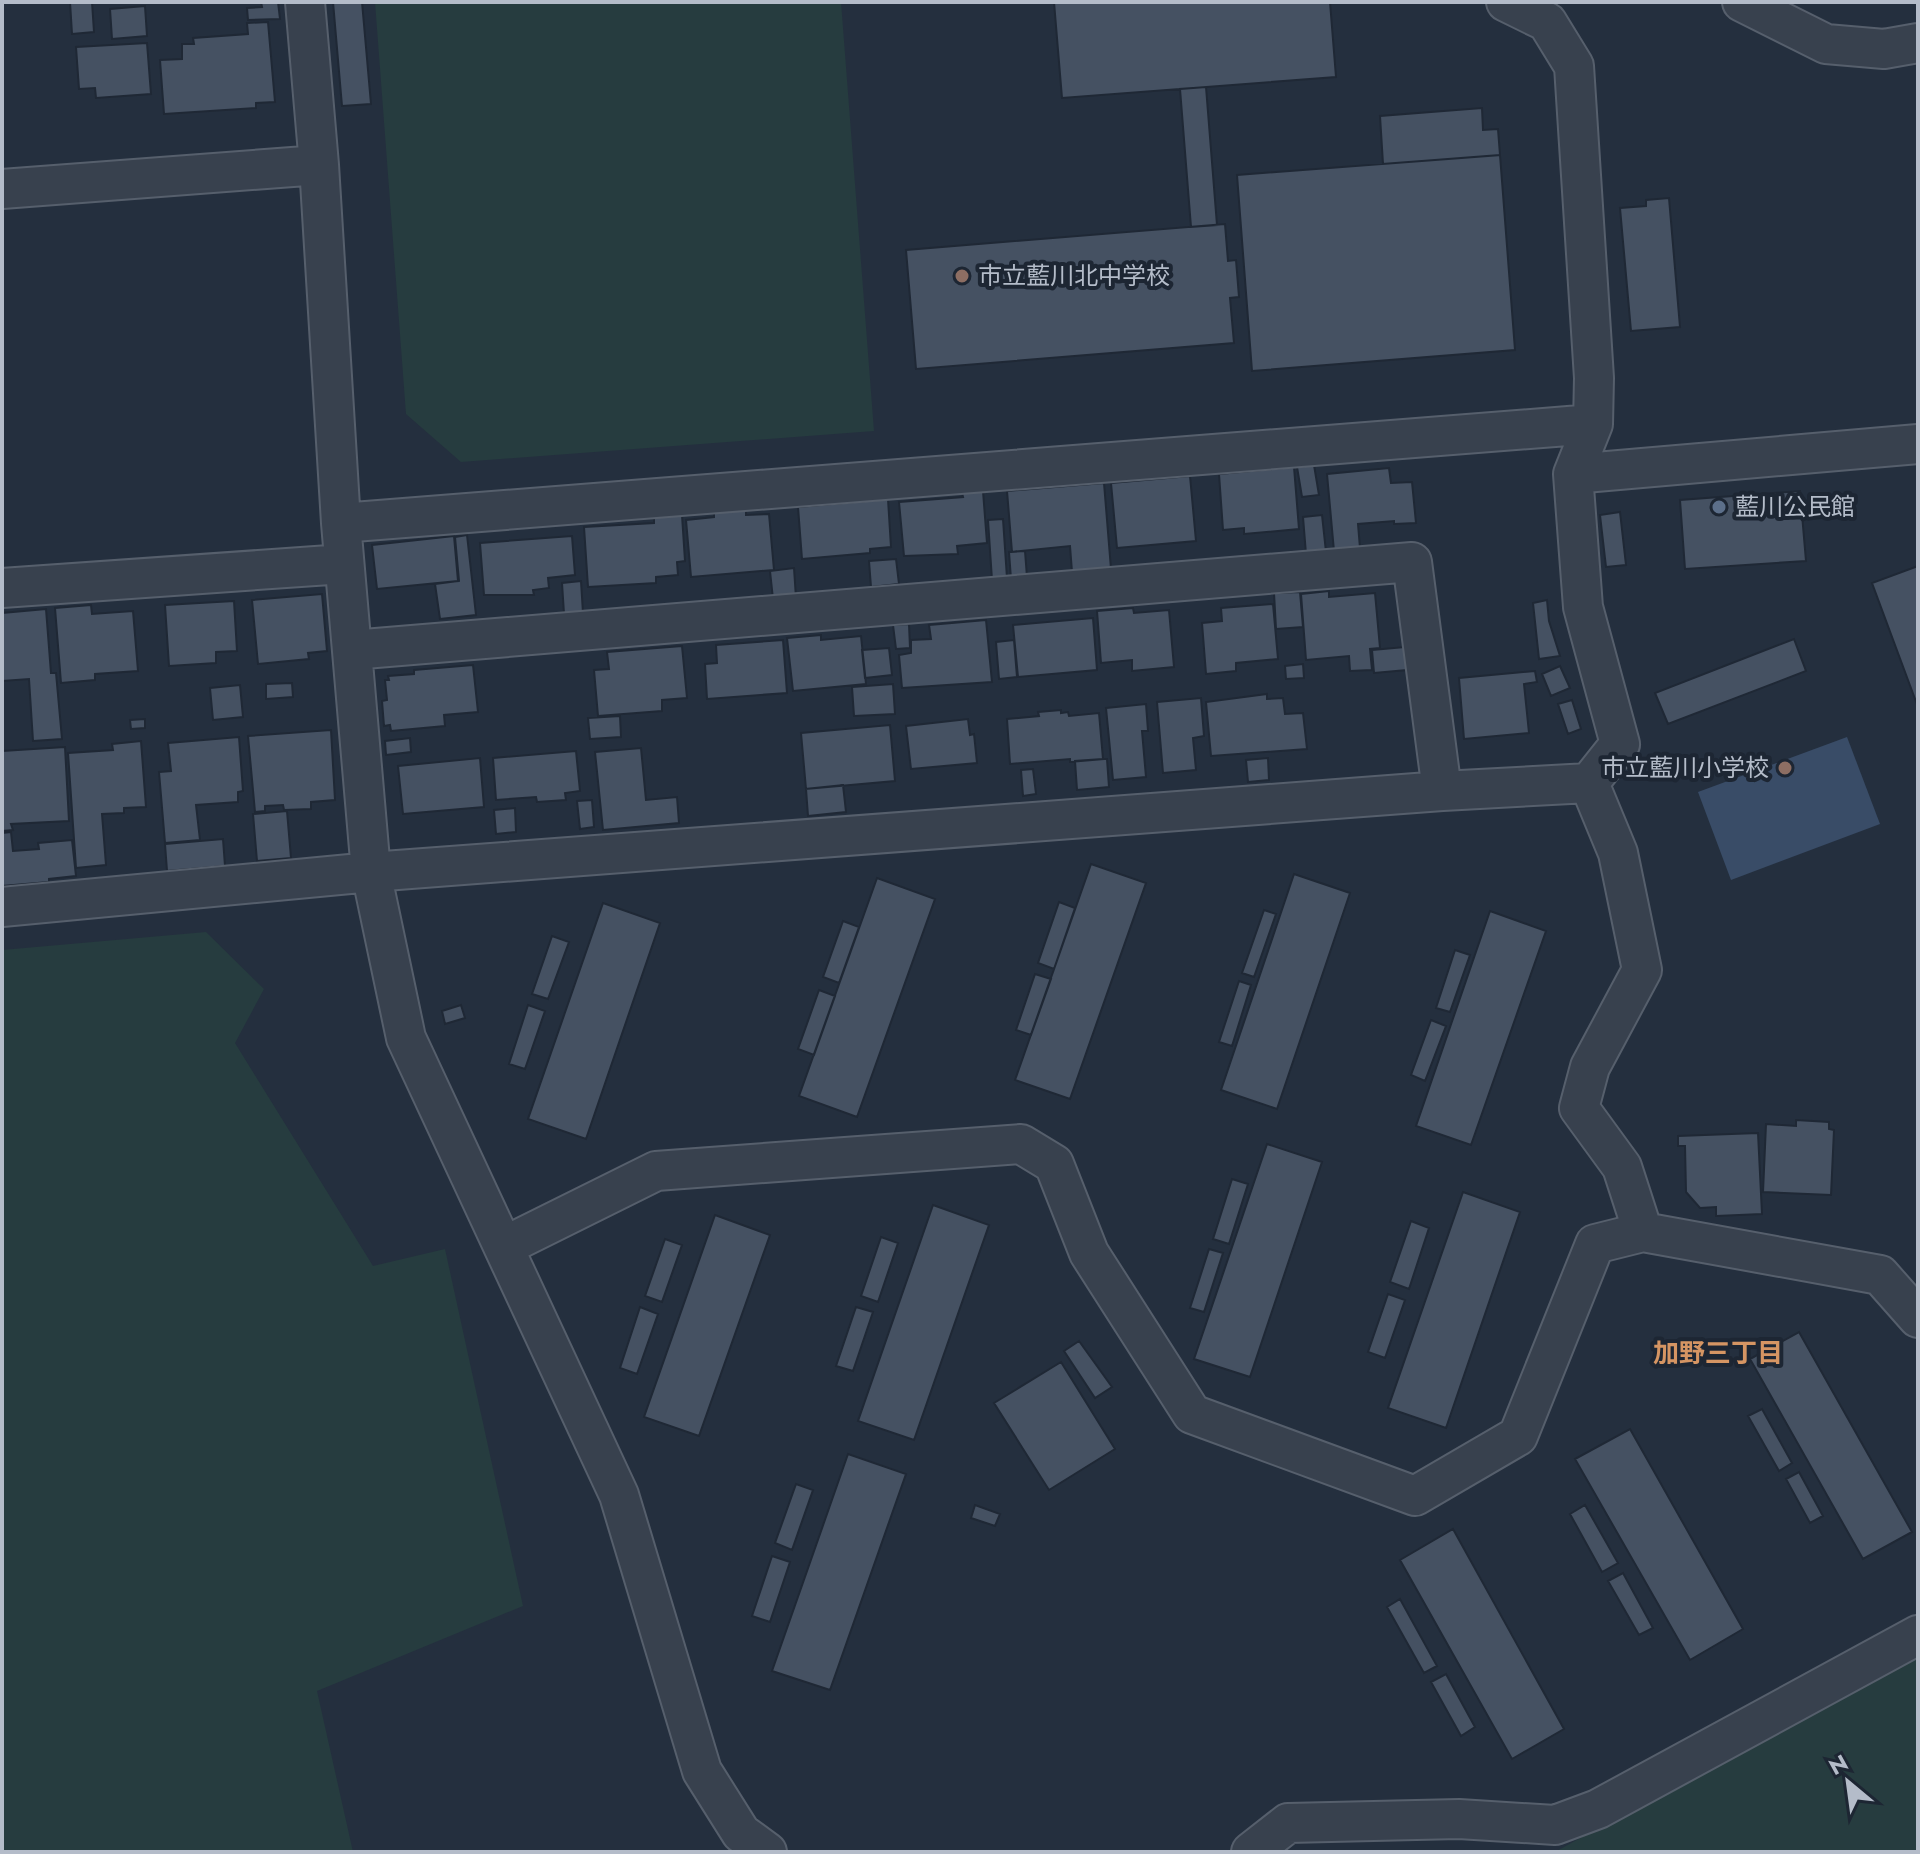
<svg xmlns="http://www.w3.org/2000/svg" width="1920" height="1854" font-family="Jost,'Noto Sans JP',sans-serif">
<rect width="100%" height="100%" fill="#242f3e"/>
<path fill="#263c3f" d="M 375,2 L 841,2 L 874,431 L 461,462 L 406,414 Z
M 206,932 L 264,989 L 235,1043 L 373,1266 L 445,1249 L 523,1606 L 317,1691 L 353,1852 L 2,1852 L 2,950 Z
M 1918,1651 L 1918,1852 L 1555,1852 Z"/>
<path fill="#394c67" d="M 1847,737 L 1880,824 L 1731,880 L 1698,792 Z"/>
<path fill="#455162" stroke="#1f2835" stroke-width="2" d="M 70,2 L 92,2 L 94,32 L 72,34 Z
M 261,2 L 278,2 L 280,19 L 248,20 L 247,8 L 262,7 Z
M 333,2 L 362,2 L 371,104 L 342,106 Z
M 1054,2 L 1330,2 L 1336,77 L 1062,98 Z
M 145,6 L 147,36 L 112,39 L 110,9 Z
M 268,22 L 275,102 L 256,103 L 256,108 L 164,114 L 160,60 L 182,59 L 182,44 L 194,44 L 193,38 L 248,34 L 247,23 Z
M 147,43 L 151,94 L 96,98 L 95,88 L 79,89 L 76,47 Z
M 1206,87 L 1217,225 L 1191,227 L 1180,89 Z
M 1482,108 L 1483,130 L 1498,129 L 1500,155 L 1383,164 L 1380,116 Z
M 1500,155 L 1515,350 L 1252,371 L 1237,175 Z
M 1669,198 L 1680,327 L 1631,331 L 1620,208 L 1646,206 L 1646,200 Z
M 1225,224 L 1228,261 L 1236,260 L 1239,297 L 1230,298 L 1234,343 L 916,369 L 906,250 Z
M 1314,465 L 1319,495 L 1302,497 L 1297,467 Z
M 1294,467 L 1299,529 L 1244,534 L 1244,528 L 1223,530 L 1219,474 Z
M 1389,468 L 1391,483 L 1412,482 L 1416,523 L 1394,524 L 1394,521 L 1358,524 L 1360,548 L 1334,551 L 1327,474 Z
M 1190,476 L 1196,541 L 1117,548 L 1111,483 Z
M 1104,483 L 1111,569 L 1072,572 L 1070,546 L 1012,552 L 1007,491 Z
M 983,491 L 987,543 L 957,546 L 958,554 L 904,556 L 899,502 L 963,497 L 962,493 Z
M 1800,491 L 1806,561 L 1685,569 L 1680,500 Z
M 888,499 L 891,547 L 870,549 L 870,553 L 802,559 L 798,507 Z
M 746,509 L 746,515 L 769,514 L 774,570 L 691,577 L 686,520 L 714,517 L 714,512 Z
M 1620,512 L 1626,565 L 1606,567 L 1600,515 Z
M 682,515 L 685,561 L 677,562 L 678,575 L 656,577 L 656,583 L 588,587 L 584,527 L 654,523 L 654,516 Z
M 1322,515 L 1326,552 L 1306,554 L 1303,517 Z
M 1003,519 L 1007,578 L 992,580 L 988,520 Z
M 467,535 L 476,615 L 440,619 L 435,584 L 459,581 L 455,537 Z
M 454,536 L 458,581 L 377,589 L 372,545 Z
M 572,536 L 575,575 L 548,578 L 549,588 L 533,590 L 534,595 L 484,595 L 480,543 Z
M 1025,551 L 1027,577 L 1011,579 L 1009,552 Z
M 896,559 L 899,584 L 871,587 L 869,561 Z
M 1918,566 L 1918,707 L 1872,583 Z
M 794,568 L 796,598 L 773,599 L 770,571 Z
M 581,581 L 583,613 L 564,614 L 562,583 Z
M 1329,591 L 1329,597 L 1375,593 L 1380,648 L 1370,649 L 1372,670 L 1350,671 L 1349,656 L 1306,660 L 1301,594 Z
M 1300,592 L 1303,627 L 1276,629 L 1274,593 Z
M 322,594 L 327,651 L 308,653 L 309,659 L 258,664 L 252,600 Z
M 1547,600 L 1549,621 L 1560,656 L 1539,659 L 1533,603 Z
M 234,601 L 237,651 L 216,652 L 216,663 L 169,666 L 165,605 Z
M 1273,604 L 1278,659 L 1236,663 L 1236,671 L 1206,674 L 1202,623 L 1222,621 L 1221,608 Z
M 91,605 L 92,614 L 133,611 L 138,671 L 95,674 L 95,680 L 61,683 L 55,608 Z
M 1133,608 L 1134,613 L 1169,610 L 1174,667 L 1132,671 L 1132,660 L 1101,663 L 1097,611 Z
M 46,609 L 51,673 L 56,673 L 62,739 L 33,741 L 29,679 L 2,681 L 2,613 Z
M 1093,618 L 1097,670 L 1018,677 L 1013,625 Z
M 986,620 L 992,682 L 902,688 L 899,655 L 911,653 L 911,640 L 931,639 L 929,625 Z
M 909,624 L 910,648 L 896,649 L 893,625 Z
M 821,635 L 821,640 L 861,636 L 866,684 L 793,691 L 787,638 Z
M 1794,639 L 1806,671 L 1668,724 L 1655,693 Z
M 783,640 L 787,693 L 707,699 L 705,664 L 717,663 L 716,645 Z
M 1014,640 L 1017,677 L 999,679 L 996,642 Z
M 682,646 L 687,698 L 662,700 L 662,711 L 598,716 L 594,670 L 609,669 L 607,652 Z
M 1405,647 L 1407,670 L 1374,673 L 1372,650 Z
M 889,648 L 892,675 L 865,678 L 862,650 Z
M 1303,664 L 1304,678 L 1286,679 L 1285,666 Z
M 473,665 L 478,712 L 444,715 L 445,726 L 391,731 L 390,725 L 384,726 L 382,701 L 387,700 L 385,680 L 389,680 L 388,676 L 414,674 L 414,670 Z
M 1560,666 L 1570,688 L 1551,696 L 1542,674 Z
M 1535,671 L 1537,682 L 1524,684 L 1529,733 L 1464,739 L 1459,678 Z
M 292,683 L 293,697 L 266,699 L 266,684 Z
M 893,684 L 895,714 L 854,716 L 852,687 Z
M 240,685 L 243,717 L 213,720 L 210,688 Z
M 1267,694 L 1267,699 L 1283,698 L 1285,714 L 1303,713 L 1307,749 L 1211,756 L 1206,702 Z
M 1201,698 L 1204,736 L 1193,738 L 1196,770 L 1163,773 L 1157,702 Z
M 1572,700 L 1581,729 L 1568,734 L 1558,704 Z
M 1146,704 L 1148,731 L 1142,731 L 1146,777 L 1113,780 L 1106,708 Z
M 1061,710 L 1061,713 L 1068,712 L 1069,716 L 1099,713 L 1103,759 L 1070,762 L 1070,759 L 1010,764 L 1007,719 L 1039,716 L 1038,712 Z
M 620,716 L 621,737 L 590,739 L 588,718 Z
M 145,719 L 145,728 L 131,729 L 130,720 Z
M 968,719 L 970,735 L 974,734 L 977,763 L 911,769 L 906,726 Z
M 890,725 L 895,781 L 806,789 L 801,733 Z
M 331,730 L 335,800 L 311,802 L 311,809 L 284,810 L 283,805 L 265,806 L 265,811 L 255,812 L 248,736 Z
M 239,737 L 243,791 L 238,792 L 238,802 L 196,805 L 200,840 L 165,843 L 159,772 L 171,771 L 168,743 Z
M 410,738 L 411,752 L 386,755 L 385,741 Z
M 141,741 L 146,807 L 124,808 L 124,813 L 102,814 L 106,865 L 76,868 L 68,753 L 113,750 L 112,744 Z
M 65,747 L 69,821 L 11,824 L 13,830 L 2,831 L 2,751 Z
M 641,748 L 646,800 L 677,797 L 679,823 L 603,830 L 595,752 Z
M 576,751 L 580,791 L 565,793 L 566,800 L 537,802 L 536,797 L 496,800 L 493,758 Z
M 480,758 L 484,807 L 403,814 L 398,766 Z
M 1268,758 L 1269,780 L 1248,782 L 1246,760 Z
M 1103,759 L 1107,759 L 1109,787 L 1077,790 L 1075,761 Z
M 1033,769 L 1036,794 L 1023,796 L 1021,770 Z
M 843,785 L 846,812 L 808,816 L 806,789 Z
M 592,800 L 594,827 L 580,829 L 577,801 Z
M 515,808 L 516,832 L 496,834 L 494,810 Z
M 287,811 L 291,858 L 257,861 L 253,814 Z
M 11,832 L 13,851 L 39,849 L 38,843 L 72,840 L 76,876 L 49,879 L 49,882 L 2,886 L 2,833 Z
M 223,839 L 225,866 L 167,871 L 165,844 Z
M 1091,864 L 1146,883 L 1070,1099 L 1015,1080 Z
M 1294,874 L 1350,893 L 1277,1109 L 1221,1090 Z
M 877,878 L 935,899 L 857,1117 L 799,1096 Z
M 1059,902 L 1075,908 L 1054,969 L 1038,963 Z
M 603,903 L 660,923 L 586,1139 L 528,1119 Z
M 1264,910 L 1276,914 L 1254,977 L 1242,973 Z
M 1490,911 L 1546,931 L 1471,1145 L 1416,1126 Z
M 843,921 L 859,927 L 839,983 L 823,977 Z
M 552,936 L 569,942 L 548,999 L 532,994 Z
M 1455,950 L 1470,955 L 1450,1012 L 1436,1008 Z
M 1035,974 L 1051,979 L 1031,1035 L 1016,1030 Z
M 1239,981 L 1251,985 L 1232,1046 L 1219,1042 Z
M 819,990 L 835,996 L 814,1055 L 798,1049 Z
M 461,1005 L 465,1018 L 445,1024 L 442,1011 Z
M 528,1005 L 545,1011 L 525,1069 L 509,1064 Z
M 1431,1020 L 1446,1026 L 1425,1081 L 1411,1075 Z
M 1796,1120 L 1829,1122 L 1829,1129 L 1834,1130 L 1831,1195 L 1763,1192 L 1766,1124 L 1796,1126 Z
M 1758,1133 L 1762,1214 L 1716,1216 L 1716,1207 L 1700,1208 L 1686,1192 L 1685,1146 L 1678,1146 L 1678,1136 Z
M 1267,1144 L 1322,1162 L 1250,1377 L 1194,1359 Z
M 1232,1179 L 1248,1184 L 1229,1244 L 1213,1239 Z
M 1463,1192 L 1520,1212 L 1446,1428 L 1388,1408 Z
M 933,1205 L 989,1225 L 914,1440 L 858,1421 Z
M 715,1215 L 770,1235 L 699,1436 L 644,1417 Z
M 1411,1221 L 1429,1228 L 1409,1289 L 1390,1282 Z
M 881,1237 L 898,1243 L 878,1302 L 861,1296 Z
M 665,1239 L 682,1245 L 662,1302 L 645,1296 Z
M 1209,1249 L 1223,1253 L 1204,1312 L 1190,1308 Z
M 1388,1294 L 1405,1300 L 1385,1358 L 1368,1352 Z
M 640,1307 L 658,1314 L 637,1374 L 620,1368 Z
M 856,1307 L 873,1312 L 853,1371 L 836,1366 Z
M 1799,1332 L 1912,1532 L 1863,1559 L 1750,1359 Z
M 1079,1341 L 1112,1387 L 1095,1398 L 1064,1351 Z
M 1061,1362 L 1115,1449 L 1049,1490 L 994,1403 Z
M 1762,1409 L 1792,1463 L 1779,1471 L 1748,1416 Z
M 1630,1429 L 1743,1629 L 1690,1660 L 1575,1459 Z
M 848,1454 L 906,1474 L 830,1690 L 772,1671 Z
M 1799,1472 L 1823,1516 L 1810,1523 L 1786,1479 Z
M 796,1484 L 813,1490 L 792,1550 L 775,1543 Z
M 975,1505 L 1000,1514 L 995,1526 L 971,1518 Z
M 1585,1505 L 1618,1563 L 1602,1572 L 1570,1514 Z
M 1453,1529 L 1564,1729 L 1512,1759 L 1400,1560 Z
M 772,1556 L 790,1562 L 770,1622 L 752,1616 Z
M 1623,1573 L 1653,1628 L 1639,1635 L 1608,1581 Z
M 1400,1599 L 1437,1666 L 1424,1673 L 1387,1607 Z
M 1446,1674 L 1475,1727 L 1461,1736 L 1431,1682 Z"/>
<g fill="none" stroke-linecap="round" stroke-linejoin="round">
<defs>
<path id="street" d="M 305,2 L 319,165 L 341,523 L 371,872 L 406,1038 L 619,1495 L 702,1771 L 741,1833 L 767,1852
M 1742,2 L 1826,44 L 1884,49 L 1918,43
M 2,189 L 319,165
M 1573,474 L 1918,444
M 341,523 L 1593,424
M 2,588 L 344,564
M 352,650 L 1412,562 L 1442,791
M 1589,783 L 1618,853 L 1642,970 L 1590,1067 L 1579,1108 L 1622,1167 L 1643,1232
M 2,907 L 371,872 L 1442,791 L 1589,783 L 1620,744 L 1583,607 L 1573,474 L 1593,424 L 1594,378 L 1574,66 L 1547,22 L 1506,2
M 505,1246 L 656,1171 L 1021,1144 L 1054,1164 L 1089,1253 L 1192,1414 L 1415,1496 L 1518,1436 L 1595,1244 L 1643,1232 L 1880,1275 L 1918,1318
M 1251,1852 L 1288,1823 L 1459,1819 L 1555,1825 L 1598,1809 L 1918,1635"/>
</defs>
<use href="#street" stroke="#565f6c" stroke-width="42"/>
<use href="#street" stroke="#38414e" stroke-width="38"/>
</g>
<g fill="#8d6e63" stroke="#1d2633" stroke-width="3">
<circle cx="962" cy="276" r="8"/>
<circle cx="1785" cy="768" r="8"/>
</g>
<circle fill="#5c6f8a" stroke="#1d2633" stroke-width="3" cx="1719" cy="507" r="8"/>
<g text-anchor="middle" stroke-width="8" stroke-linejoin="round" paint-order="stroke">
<g font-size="24" fill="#b4bcc9" stroke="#1d2633" text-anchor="start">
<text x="978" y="284">市立藍川北中学校</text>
<text x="1735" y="515">藍川公民館</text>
<text x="1769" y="776" text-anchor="end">市立藍川小学校</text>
</g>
<g font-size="26" font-weight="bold" fill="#d59563" stroke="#1d2633">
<text x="1718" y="1362">加野三丁目</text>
</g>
</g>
<rect width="1920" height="1854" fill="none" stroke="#b4bcc9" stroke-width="8"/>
<g transform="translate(1848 1782) rotate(331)" stroke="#1d2633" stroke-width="6" paint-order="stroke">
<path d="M0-6L14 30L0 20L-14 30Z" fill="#b4bcc9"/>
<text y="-12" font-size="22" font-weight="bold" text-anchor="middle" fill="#b4bcc9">N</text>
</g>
</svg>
